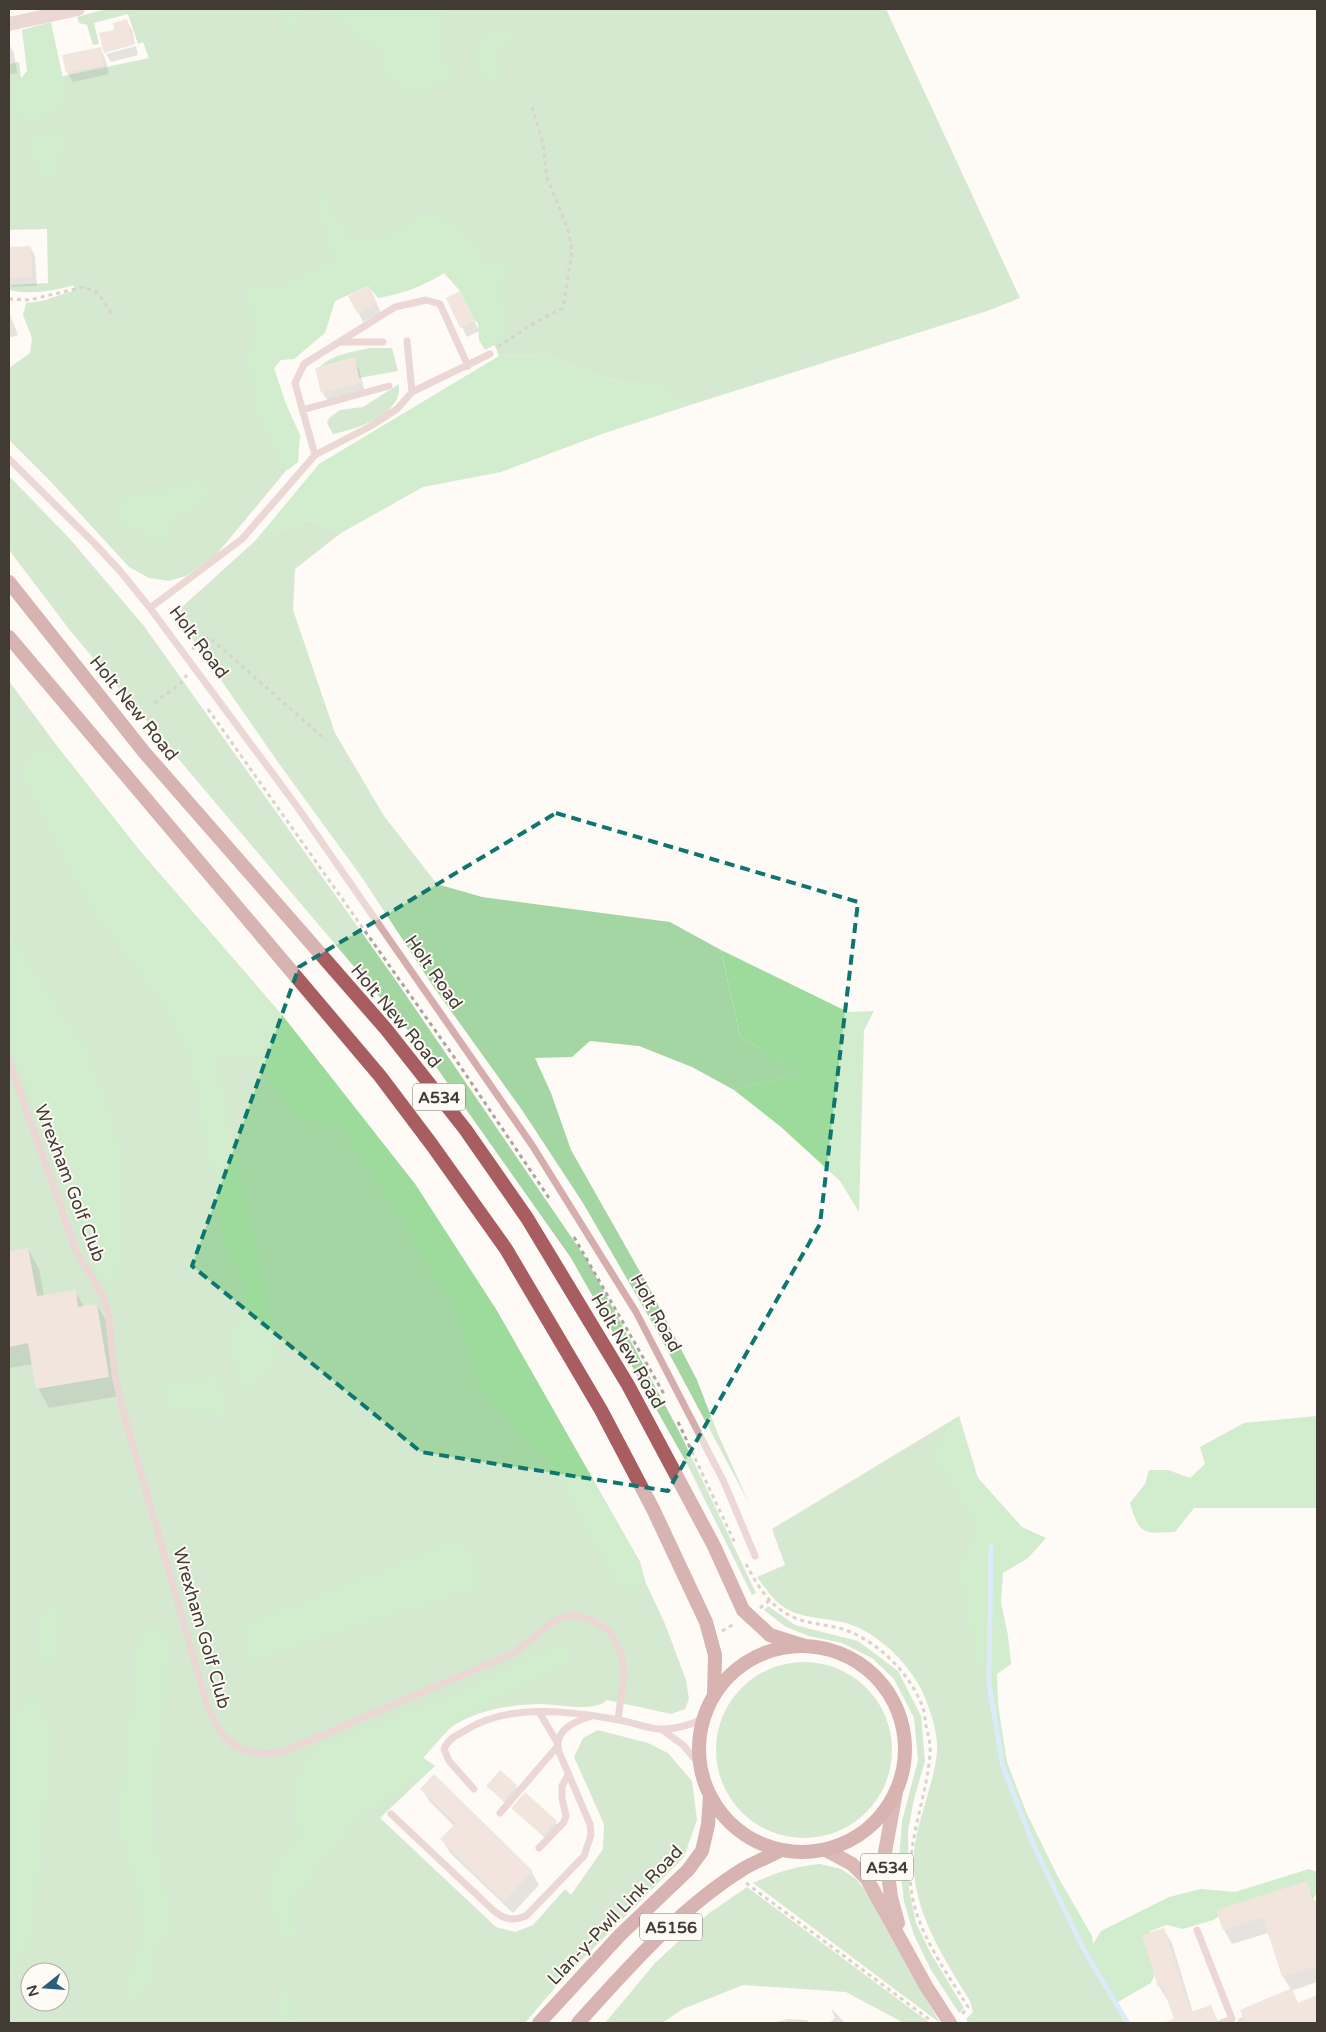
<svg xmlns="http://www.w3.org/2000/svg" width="1326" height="2032" font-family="'Varela Round',sans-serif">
<rect width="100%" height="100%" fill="#fefaf6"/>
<path fill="#a4d6a4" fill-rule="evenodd" d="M 106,9 L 886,9 L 1020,298 L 987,311 L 684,407 L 668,387 L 607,379 L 547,355 L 499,356 L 445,225 L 253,298 L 295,460 L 216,555 L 186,576 L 169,581 L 149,578 L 129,567 L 52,483 L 9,440 L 9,368 L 30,353 L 32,338 L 23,315 L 26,303 L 42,301 L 75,290 L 74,285 C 54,291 31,295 9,290 L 9,285 L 48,283 L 47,229 L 9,230 L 9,64 L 19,62 L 21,79 L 11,98 L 63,76 L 149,58 L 143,42 L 138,44 L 128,14 L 94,23 L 99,44 L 93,45 L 87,25 L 79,23 L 77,17 Z
M 370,348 L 392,348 L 398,371 L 359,378 L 354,358 L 319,367 C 334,354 352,352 370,348 Z
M 399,384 C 399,388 399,395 397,399 C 386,420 355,429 333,434 L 327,423 L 329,418 L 340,410 L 363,407 Z
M 9,476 L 70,539 L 144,626 L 397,982 L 587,1260 L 680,1433 L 756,1593 L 752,1595 L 686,1462 L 571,1258 L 422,1047 L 72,633 L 9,550 Z
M 309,520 L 341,533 L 295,569 L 293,610 L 335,733 L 384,816 L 437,884 L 482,897 L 670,922 L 721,950 L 740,1036 L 800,1074 L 734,1090 L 692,1067 L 639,1046 L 590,1041 L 572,1057 L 535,1058 L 551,1093 L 571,1150 L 652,1293 L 697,1380 L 718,1434 L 749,1503 L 656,1329 L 583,1203 L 522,1110 L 433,986 L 363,879 L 280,765 L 180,621 L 182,607 L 255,541 Z
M 9,681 L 60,750 L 140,851 L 282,1015 L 415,1184 L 497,1311 L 640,1562 L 645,1581 L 665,1624 L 686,1680 L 689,1699 L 685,1709 L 671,1714 L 607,1700 C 594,1713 558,1704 540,1704 C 512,1704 472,1711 449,1729 C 439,1737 431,1749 423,1758 L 435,1766 L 380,1818 L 496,1927 L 515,1932 L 533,1925 L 565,1889 L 571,1895 L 603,1849 L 604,1824 L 574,1757 L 583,1738 L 598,1730 L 648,1743 L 668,1753 L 692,1781 L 697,1820 L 684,1857 L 557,1985 L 525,2023 L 9,2023 ZM 30,1972 L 60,1972 L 60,2002 L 30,2002 Z
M 959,1416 L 969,1482 L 991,1546 L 989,1684 L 1003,1767 L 1083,1948 L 1128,2023 L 968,2023 L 966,2019 L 973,2012 L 970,2001 C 942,1955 910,1908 914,1852 C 916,1831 923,1812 928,1793 C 932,1780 936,1765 937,1752 C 939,1734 928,1702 920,1687 C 906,1662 883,1639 857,1627 C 831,1615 799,1623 776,1601 C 769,1594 763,1585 757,1577 L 785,1565 L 772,1529 Z
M 768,1606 L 795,1625 L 858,1641 L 898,1671 L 921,1716 L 925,1761 L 914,1799 L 908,1831 L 909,1890 L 916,1923 L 930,1952 L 964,2008 L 959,2013 L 931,1970 L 914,1935 L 904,1902 L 899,1859 L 902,1821 L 918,1760 L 914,1718 L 894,1679 L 872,1658 L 842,1643 L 809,1636 L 786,1627 L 764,1610 Z
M716 1750a88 88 0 1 1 176 0a88 88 0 1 1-176 0Z
M 820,1864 L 841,1869 L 856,1879 L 870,1896 L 884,1925 L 940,2023 L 753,1883 C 775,1873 795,1866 820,1864 Z
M 747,1887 L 930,2023 L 904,2023 L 846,1992 L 743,1985 L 683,2009 L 662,2023 L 605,2023 L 655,1963 L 708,1914 Z"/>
<path fill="#9ddb9d" d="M 278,9 L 298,9 L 293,29 L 289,33 L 282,22 Z
M 321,9 L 443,9 L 438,24 L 445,31 L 440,46 L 444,62 L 455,68 L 450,79 L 436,85 L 423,94 L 407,93 L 392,83 L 383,69 L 383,51 L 354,38 L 350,24 L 331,19 Z
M 51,22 L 66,93 L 60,111 L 33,124 L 17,115 L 10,98 L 17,83 L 27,71 L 22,30 Z
M 498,27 L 512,31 L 510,46 L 497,53 L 498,67 L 503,78 L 497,84 L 483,83 L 473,46 Z
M 52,129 L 66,133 L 69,141 L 60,155 L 60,169 L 54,179 L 44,180 C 31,163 26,153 36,133 Z
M 322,195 L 355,241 L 375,241 L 406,225 L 419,213 C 455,219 472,233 488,266 L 506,261 L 510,269 L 503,276 L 499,289 L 504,303 L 509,337 L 485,350 L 479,340 L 478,323 L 475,321 L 460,291 L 444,273 C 424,286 402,294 378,298 L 368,286 L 335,301 L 325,333 L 294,359 L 281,360 L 274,368 L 286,404 L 300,435 L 298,462 L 288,470 L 276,455 L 254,406 L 248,362 L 253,325 L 248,298 L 247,277 L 263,291 L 318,268 L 332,259 L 315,198 Z
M 547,355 L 607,379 L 669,387 L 684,407 L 602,434 L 501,472 L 423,487 L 341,533 L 309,520 L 255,541 L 319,464 L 499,356 Z
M 196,479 L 209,487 L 203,501 L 176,522 L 163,540 L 147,541 L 116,517 L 122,498 L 165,489 Z
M 46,743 L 60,750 L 140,851 L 282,1015 L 415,1184 L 497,1311 L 640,1562 L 645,1581 L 632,1590 L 619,1590 L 558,1474 L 522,1437 L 479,1382 L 472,1353 L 453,1304 L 361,1155 L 340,1126 L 295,1117 L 274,1082 L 250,1055 L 216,1055 L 279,1359 L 248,1395 L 226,1349 L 248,1286 L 225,1245 L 187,1050 L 160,1001 L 89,907 L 23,781 L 24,762 Z
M 9,936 L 34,969 L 88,1050 L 106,1097 L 124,1162 L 121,1256 L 114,1295 L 88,1256 L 9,1039 Z
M 721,950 L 848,1012 L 874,1011 L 864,1030 L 859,1212 L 840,1181 L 781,1127 L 734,1090 L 799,1074 L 740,1036 Z
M 216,1376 L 233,1417 L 169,1409 L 161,1384 Z
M 959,1416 L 978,1478 L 1022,1527 L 1046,1538 L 1028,1558 L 1003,1573 L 1001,1602 L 1008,1636 L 1011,1664 L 997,1674 L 998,1704 L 1007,1762 L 1027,1814 L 1057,1875 L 1092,1936 L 1093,1944 L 1101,1931 L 1169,1897 L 1201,1889 L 1235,1892 L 1309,1869 L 1317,1872 L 1317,1893 L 1313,1898 L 1230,1910 L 1213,1920 L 1183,1929 L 1167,1925 L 1150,1931 L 1159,1965 L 1151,1983 L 1116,2003 L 1091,1962 L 1081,1951 L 1035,1854 L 999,1768 L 985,1672 L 978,1668 L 965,1607 L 959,1566 L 978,1531 L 934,1458 L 938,1441 Z
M 1317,1416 L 1317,1508 L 1194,1508 L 1175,1532 C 1143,1533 1140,1536 1130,1503 L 1145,1484 L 1149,1470 L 1168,1470 L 1190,1478 L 1205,1464 L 1200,1447 L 1244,1423 Z
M 460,1538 L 479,1559 L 476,1589 L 250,1661 L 240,1626 Z
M 52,1604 L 60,1609 C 61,1618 61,1653 56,1660 C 55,1660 49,1664 49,1664 L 43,1662 C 38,1651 36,1616 45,1608 C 47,1606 49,1605 52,1604 Z
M 151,1626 L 163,1631 L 169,1643 L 151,1824 L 174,1929 C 170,1942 161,1940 157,1950 C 151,1967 159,1985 140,1996 C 135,1999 131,2001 125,2001 L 124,1995 L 141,1935 L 138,1889 L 121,1837 L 119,1815 L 138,1640 C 141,1632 143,1628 151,1626 Z
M 562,1644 L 570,1652 L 566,1664 L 531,1680 L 456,1721 L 423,1758 L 435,1766 L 360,1818 L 319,1866 L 291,1902 L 297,1938 L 290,1942 L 278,1932 L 267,1896 L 271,1870 L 299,1837 L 291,1780 L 313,1748 L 471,1687 L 529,1658 Z
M 32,1697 C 48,1706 51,1726 53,1743 L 32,1932 L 30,1944 L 9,1974 L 9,1730 L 23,1703 Z
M 282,1988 L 292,1988 L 294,2023 L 290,2023 L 278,2017 Z"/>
<path fill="#0003" d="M 126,20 L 132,30 L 135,44 L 106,51 L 106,54 L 136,46 L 138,55 L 111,62 L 105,52 L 116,30 Z
M 9,44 L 14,53 L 17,73 L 9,74 Z
M 100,48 L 105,58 L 109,74 L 73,82 L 67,72 Z
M 30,247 L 35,256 L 37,286 L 12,287 L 9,282 L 9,248 Z
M 373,297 L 381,312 L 363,322 L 358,312 Z
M 448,298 L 465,302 L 479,331 L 467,337 Z
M 9,312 L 18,335 L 9,338 Z
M 354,360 L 359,369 L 365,392 L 328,401 L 322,392 Z
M 28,1249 L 39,1269 L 44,1296 L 75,1291 L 84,1307 L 97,1305 L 108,1324 L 120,1396 L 49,1408 L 38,1388 L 33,1364 L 9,1368 L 9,1252 Z
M 488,1786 L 516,1786 L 518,1790 L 506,1804 Z
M 422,1789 L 532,1872 L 539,1885 L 513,1913 L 450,1853 L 442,1839 L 454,1826 L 430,1802 Z
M 525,1794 L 559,1826 L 546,1839 L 513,1808 Z
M 1306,1883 L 1317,1905 L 1317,1982 L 1291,1991 L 1299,2004 L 1317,1996 L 1317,2023 L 1237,2023 L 1238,2019 L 1291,1990 L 1283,1976 L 1268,1933 L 1232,1944 L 1224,1930 Z
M 1164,1930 L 1172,1943 L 1193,2013 L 1210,2006 L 1219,2023 L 1165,2023 L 1176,2019 L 1168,1999 L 1167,2000 L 1159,1986 Z
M 831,2008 L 845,2023 L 829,2023 L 835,2018 Z
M 788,2019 L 807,2020 L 809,2023 L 773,2023 Z"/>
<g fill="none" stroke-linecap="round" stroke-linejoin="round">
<path stroke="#b4d8fc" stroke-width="5" d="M 991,1546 L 989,1684 L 1003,1767 L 1034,1846 L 1083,1948 L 1127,2022"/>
</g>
<path fill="#e4cdbe" d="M 127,19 L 133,45 L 104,53 L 99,33 L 114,30 L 113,23 Z
M 101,47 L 104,65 L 66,73 L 62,55 Z
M 31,246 L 32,277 L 9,278 L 9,247 Z
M 369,286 L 377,303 L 357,313 L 348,296 Z
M 460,291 L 475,321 L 460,328 L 446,298 Z
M 355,358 L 360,383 L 321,393 L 315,368 Z
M 28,1248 L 37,1296 L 76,1290 L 78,1307 L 97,1304 L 109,1377 L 36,1389 L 28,1343 L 9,1347 L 9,1251 Z
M 500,1770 L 517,1785 L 504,1801 L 486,1786 Z
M 434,1774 L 533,1871 L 504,1901 L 440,1839 L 456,1823 L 420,1789 Z
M 525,1792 L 557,1821 L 543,1836 L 511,1808 Z
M 1307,1881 L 1315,1906 L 1317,1905 L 1317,1966 L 1282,1977 L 1263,1917 L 1223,1930 L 1216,1910 Z
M 1164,1928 L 1191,2012 L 1211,2005 L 1217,2020 L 1216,2023 L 1166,2023 L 1165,2022 L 1174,2019 L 1162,1985 L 1158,1987 L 1142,1935 Z
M 1292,1988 L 1298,2003 L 1317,1995 L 1317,2023 L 1245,2023 L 1240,2010 Z"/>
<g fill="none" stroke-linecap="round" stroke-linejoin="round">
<path stroke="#aba5a0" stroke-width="3" stroke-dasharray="4 4" stroke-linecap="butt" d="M 9,299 L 29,300 L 84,287 L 98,293 L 114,317
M 498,347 L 534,323 L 563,308 L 572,251 L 568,229 L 547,178 L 543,143 L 531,104
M 192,649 L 209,637 L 326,740
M 154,703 L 179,685 L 187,675
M 208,709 L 454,1057 L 549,1198
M 574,1237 L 664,1394
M 678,1422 L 735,1543
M 746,1564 C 757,1585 770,1607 793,1617 C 810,1625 831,1624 848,1631 C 881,1644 911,1675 923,1708 C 925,1713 925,1720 926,1726 C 928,1735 931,1744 930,1753 C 927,1798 906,1842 911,1888 C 916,1931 945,1970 968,2007 L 962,2014
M 760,1608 L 770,1600
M 722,1631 L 736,1623
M 746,1883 L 930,2020"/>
<path stroke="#d5adac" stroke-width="7" d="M 407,341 L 412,392
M 339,342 L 383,342
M 302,410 L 389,386
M 315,455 L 295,383 L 304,364 L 395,307 L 426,300 L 440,304 L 468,366
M 9,459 L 95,544 L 120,571 L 150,608 L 296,805 L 532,1145 L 636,1312 L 724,1482 L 755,1556
M 150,608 L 242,539 L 315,455 L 371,426 L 397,409 L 412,392 L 490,354
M 9,1061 L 77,1253 L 103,1296 L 108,1312 L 115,1376 L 123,1411 L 208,1708 C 223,1744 240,1757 280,1753 L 514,1653 L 551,1623 L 569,1615 L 592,1620 L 609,1631 L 621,1652 L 624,1674 L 618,1720
M 539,1712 L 557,1742
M 661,1729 L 683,1745 L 700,1765
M 474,1789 L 449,1761 L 444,1749 C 448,1739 457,1735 466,1730 C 509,1703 570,1711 619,1720 C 633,1722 649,1730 663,1729 C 678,1729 690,1725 703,1719
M 500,1813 L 557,1747
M 391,1814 L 494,1911 C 505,1920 513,1921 526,1916 L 584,1856 L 591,1835 L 590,1824 L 559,1752 C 553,1730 574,1722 591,1716
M 539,1848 L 564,1822 L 566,1816 L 562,1798 L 562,1786 L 568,1775
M 1197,1930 L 1232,2019 L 1221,2023"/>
<path stroke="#d5adac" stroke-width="14" d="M 9,24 L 78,9"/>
<path stroke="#b06a6b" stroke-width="14" d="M 896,1792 L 885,1852 L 891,1897 L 898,1923
M 826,1850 L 852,1864 L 867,1879 L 926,1986 L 950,2023"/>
<path stroke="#a85e60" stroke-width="14" d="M 9,582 L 144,752 L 386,1029 L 465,1129 L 527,1218 L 628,1385 L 714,1546 L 743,1610 L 770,1635 L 805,1646
M 9,637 L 380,1076 L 432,1145 L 506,1249 L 601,1410 L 653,1509 L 706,1622 L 715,1655 L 714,1695
M699 1749a103 103 0 1 1 206 0a103 103 0 1 1-206 0Z
M 539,2023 L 620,1935 L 688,1870 L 702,1851 L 708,1825 L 710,1796
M 578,2023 C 628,1968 679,1909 743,1869 C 755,1862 768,1857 781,1850"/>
</g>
<path d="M0 0H1326V2032H0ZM 556,813 L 858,902 L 820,1224 L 668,1491 L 421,1452 L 192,1266 L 299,967 Z" fill="#fefaf6" fill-opacity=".55" fill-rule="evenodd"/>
<path fill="none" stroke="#0f766e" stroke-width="4" stroke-dasharray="10 6" stroke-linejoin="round" d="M 556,813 L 858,902 L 820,1224 L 668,1491 L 421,1452 L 192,1266 L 299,967 Z"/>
<g text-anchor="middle" stroke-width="4" stroke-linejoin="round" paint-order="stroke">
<g fill="#fefaf6" stroke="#7a746e" stroke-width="1">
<rect x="413" y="1083.5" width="52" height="27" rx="4"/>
<rect x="861" y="1853.5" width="52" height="27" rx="4"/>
<rect x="640" y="1913.5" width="62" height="27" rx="4"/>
</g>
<g font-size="16" font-weight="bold" fill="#423b33">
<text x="439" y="1103">A534</text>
<text x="887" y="1873">A534</text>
<text x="671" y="1933">A5156</text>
</g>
<g font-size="18" fill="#423b33" stroke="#fefaf6">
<text transform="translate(199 642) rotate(53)" y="6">Holt Road</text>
<text transform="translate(134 708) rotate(51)" y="6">Holt New Road</text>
<text transform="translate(434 972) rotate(55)" y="6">Holt Road</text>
<text transform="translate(396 1016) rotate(50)" y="6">Holt New Road</text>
<text transform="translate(70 1183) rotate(69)" y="6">Wrexham Golf Club</text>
<text transform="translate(656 1313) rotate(61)" y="6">Holt Road</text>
<text transform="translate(628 1351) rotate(60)" y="6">Holt New Road</text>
<text transform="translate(202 1628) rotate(74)" y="6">Wrexham Golf Club</text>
<text transform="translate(615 1915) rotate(-46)" y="6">Llan-y-Pwll Link Road</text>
</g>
</g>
<rect width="1326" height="2032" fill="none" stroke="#423b33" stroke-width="20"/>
<g transform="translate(45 1987) rotate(253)"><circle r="24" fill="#fefaf6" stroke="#b3aea8"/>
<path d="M0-4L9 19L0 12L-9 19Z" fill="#2a5e7a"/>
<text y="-8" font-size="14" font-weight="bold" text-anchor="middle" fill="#423b33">N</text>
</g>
</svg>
